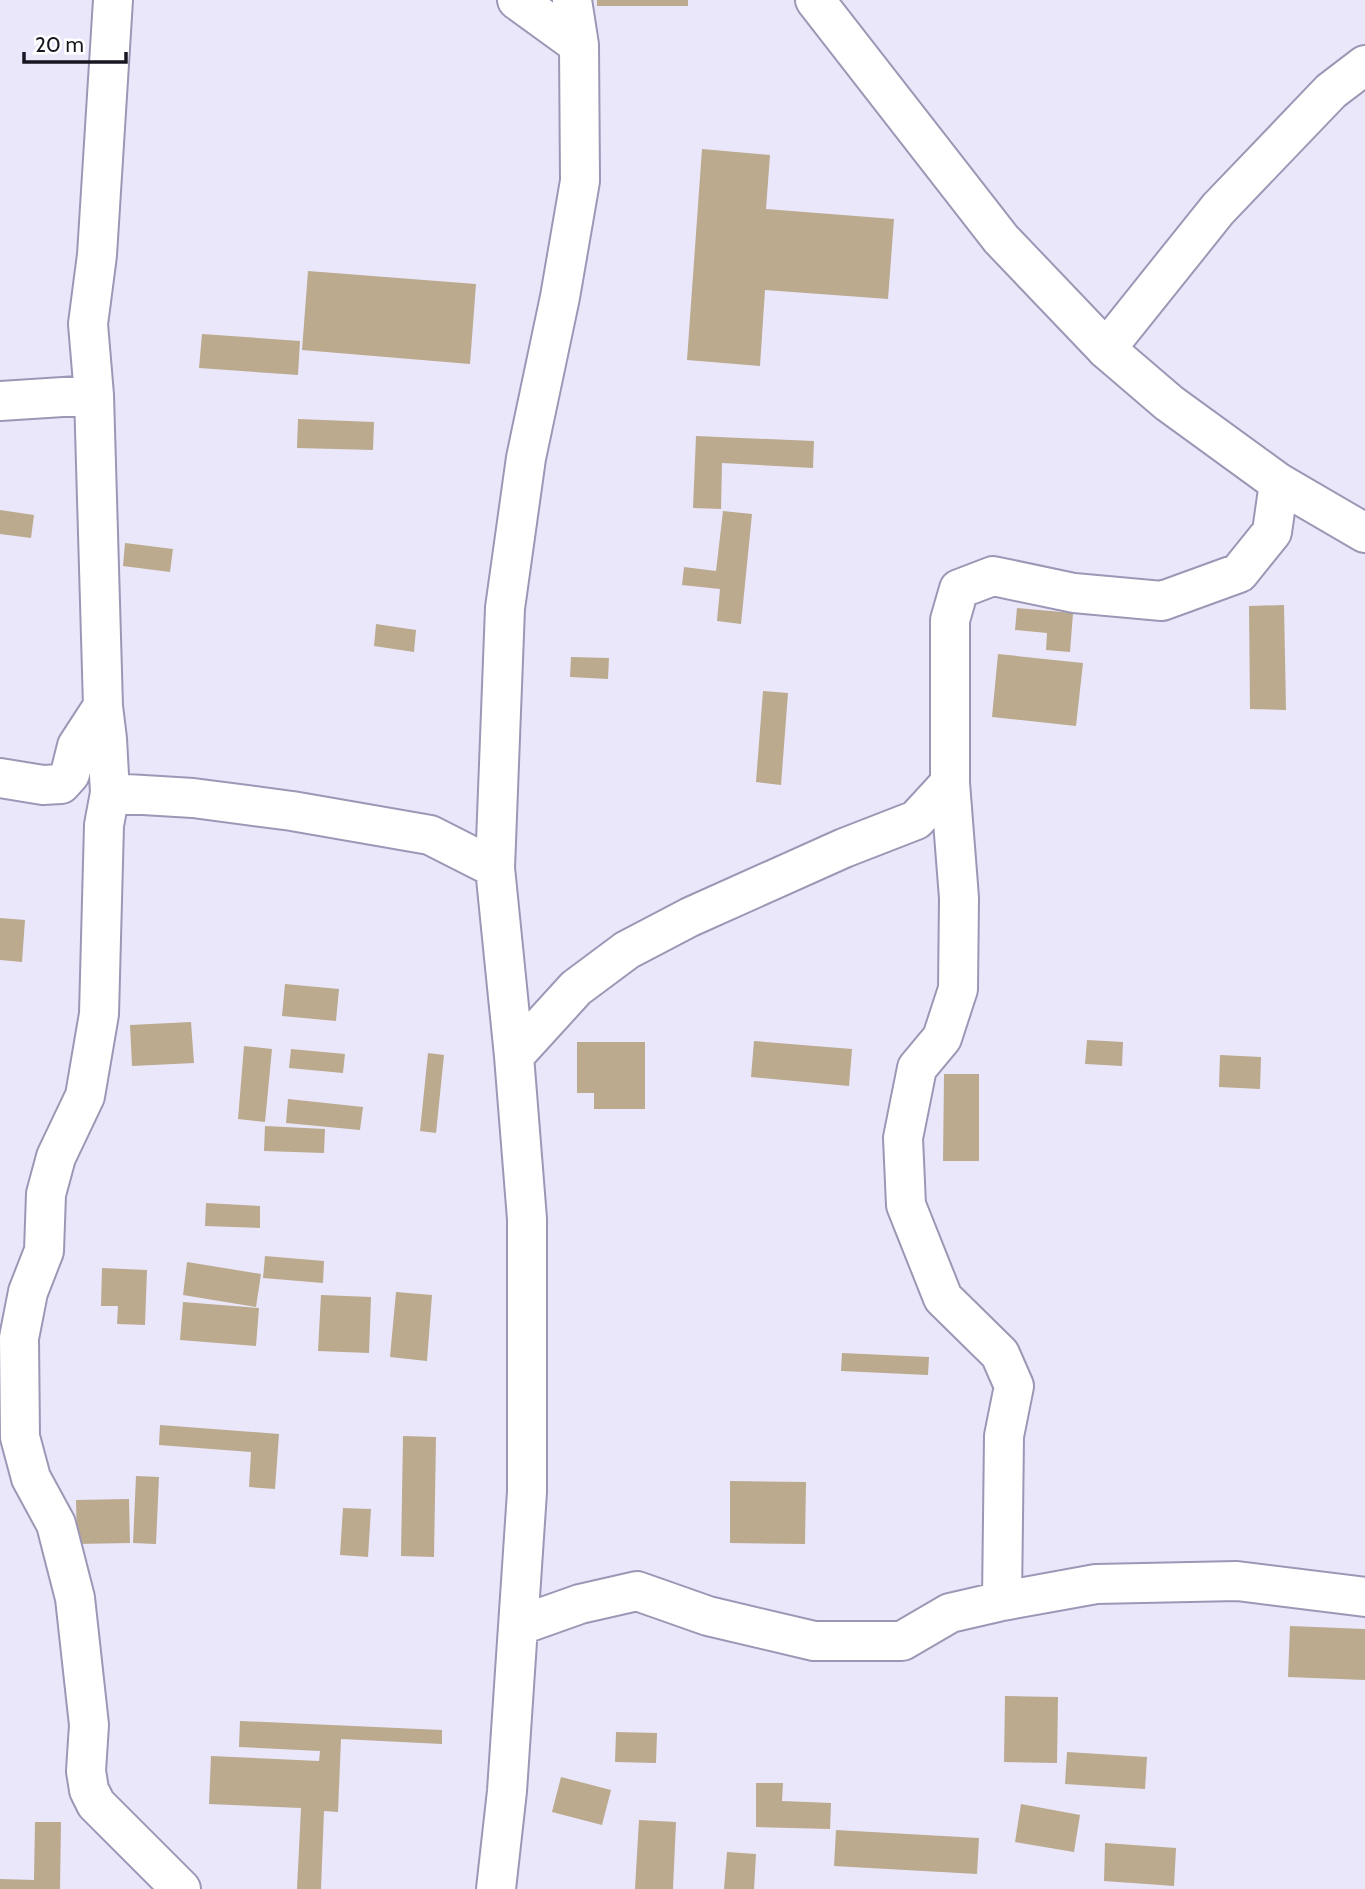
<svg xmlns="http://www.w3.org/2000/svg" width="1365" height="1889" font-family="Cabin,sans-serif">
<rect width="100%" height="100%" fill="#eae7fb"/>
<path fill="#bbaa8e" d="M 597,0 L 688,0 L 688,6 L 597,6 Z
M 702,149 L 770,155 L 766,209 L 894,219 L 888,299 L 765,290 L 760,366 L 687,360 Z
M 308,271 L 476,284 L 470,364 L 302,350 Z
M 202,334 L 300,341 L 298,375 L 199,368 Z
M 298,419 L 374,422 L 373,450 L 297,448 Z
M 696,436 L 814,441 L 813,468 L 722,463 L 721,509 L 693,508 Z
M 0,510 L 34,515 L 31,538 L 0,534 Z
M 723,511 L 752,514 L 741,624 L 717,621 L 720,589 L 682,585 L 684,567 L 716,571 Z
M 125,543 L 173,549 L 170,572 L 123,566 Z
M 1284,605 L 1286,710 L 1250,709 L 1249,606 Z
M 1017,608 L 1073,613 L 1070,652 L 1046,650 L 1047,633 L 1015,630 Z
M 376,624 L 416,630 L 414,652 L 374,646 Z
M 998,654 L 1083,663 L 1076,726 L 992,717 Z
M 571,657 L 609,658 L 608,679 L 570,677 Z
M 763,691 L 788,693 L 781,785 L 756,782 Z
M 0,918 L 25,920 L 22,962 L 0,960 Z
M 285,984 L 339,989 L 336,1021 L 282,1016 Z
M 191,1022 L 194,1063 L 132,1066 L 130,1025 Z
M 1087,1040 L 1123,1042 L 1122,1066 L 1085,1064 Z
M 754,1041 L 852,1049 L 849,1086 L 751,1077 Z
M 577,1042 L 645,1042 L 645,1109 L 594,1109 L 594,1093 L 577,1093 Z
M 244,1046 L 272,1049 L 265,1122 L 238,1119 Z
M 291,1049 L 345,1054 L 343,1073 L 289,1068 Z
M 428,1053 L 444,1055 L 436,1133 L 420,1131 Z
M 1220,1055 L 1261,1057 L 1260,1089 L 1219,1087 Z
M 944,1074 L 979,1074 L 979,1161 L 943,1161 Z
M 288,1099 L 363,1107 L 360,1130 L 286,1123 Z
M 265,1126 L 325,1129 L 324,1153 L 264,1151 Z
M 206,1203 L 260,1206 L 260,1228 L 205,1226 Z
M 265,1256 L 324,1261 L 323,1283 L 263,1278 Z
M 187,1262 L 261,1274 L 256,1307 L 183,1295 Z
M 102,1268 L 147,1270 L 145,1325 L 117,1324 L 118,1306 L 101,1306 Z
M 396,1292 L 432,1295 L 427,1361 L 390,1357 Z
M 321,1295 L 371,1297 L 369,1353 L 318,1351 Z
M 183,1302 L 259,1308 L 256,1346 L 180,1340 Z
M 842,1353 L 929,1357 L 928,1375 L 841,1371 Z
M 160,1425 L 279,1434 L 275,1489 L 249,1487 L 251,1452 L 159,1445 Z
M 403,1436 L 436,1437 L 434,1557 L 401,1556 Z
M 136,1476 L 159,1477 L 156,1544 L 133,1543 Z
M 730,1481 L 806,1482 L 805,1544 L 730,1543 Z
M 129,1499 L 130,1543 L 77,1544 L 76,1500 Z
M 343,1508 L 371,1509 L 368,1557 L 340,1555 Z
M 1290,1626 L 1365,1629 L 1365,1680 L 1288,1677 Z
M 1005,1696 L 1058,1697 L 1057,1763 L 1004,1762 Z
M 240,1721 L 442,1730 L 442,1744 L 341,1739 L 338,1812 L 324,1811 L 321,1889 L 297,1889 L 301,1808 L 209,1804 L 211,1756 L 319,1761 L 320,1751 L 239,1747 Z
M 616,1732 L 657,1733 L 656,1763 L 615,1762 Z
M 1067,1752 L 1147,1757 L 1145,1789 L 1065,1784 Z
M 561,1777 L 611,1790 L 602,1825 L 552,1812 Z
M 756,1783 L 783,1783 L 782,1801 L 831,1803 L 830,1829 L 756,1827 Z
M 1021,1804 L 1080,1815 L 1074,1852 L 1015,1842 Z
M 639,1820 L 676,1822 L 673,1889 L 635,1889 Z
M 35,1822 L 61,1822 L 60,1889 L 0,1889 L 0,1879 L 34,1880 Z
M 836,1830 L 979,1838 L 977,1874 L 834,1866 Z
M 1105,1843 L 1176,1848 L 1174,1886 L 1104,1881 Z
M 727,1852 L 756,1854 L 754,1889 L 724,1889 Z"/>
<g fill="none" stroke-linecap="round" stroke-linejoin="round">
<defs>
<path id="street" d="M 113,0 L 97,255 L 88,324 L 94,395 L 103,706 L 107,739 L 110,793 L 193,798 L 292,811 L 430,835 L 495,868
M 517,0 L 579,45
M 1106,349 L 1218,209 L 1331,91 L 1365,65
M 0,401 L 94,395
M 0,778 L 43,785 L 61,784 L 70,774 L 77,746 L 103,706
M 950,783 L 959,898 L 958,989 L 942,1038 L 917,1068 L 903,1138 L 906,1205 L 943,1298 L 1000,1354 L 1014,1386 L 1004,1436 L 1002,1601
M 110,793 L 104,825 L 99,1014 L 85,1096 L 56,1157 L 46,1194 L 44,1251 L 28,1292 L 19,1338 L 20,1437 L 31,1478 L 56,1524 L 75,1598 L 89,1725 L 86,1771 L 89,1790 L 96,1804 L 181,1889
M 514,1056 L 576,988 L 627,950 L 690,917 L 844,848 L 916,820 L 950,783 L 950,620 L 959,589 L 993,576 L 1074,593 L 1162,601 L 1239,573 L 1272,532 L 1279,483
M 518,1626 L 580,1604 L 637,1591 L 708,1616 L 814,1641 L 902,1641 L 950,1613 L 1002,1601 L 1096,1584 L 1237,1581 L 1365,1597
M 496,1889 L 507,1791 L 527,1492 L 527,1219 L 514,1056 L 495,868 L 505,608 L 526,458 L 560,297 L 580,181 L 579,45 L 572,0"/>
<path id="secondary" d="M 815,0 L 1001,239 L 1106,349 L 1169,403 L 1279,483 L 1365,533"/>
</defs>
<use href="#street" stroke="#9b97b5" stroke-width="42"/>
<use href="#secondary" stroke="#9b97b5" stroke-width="42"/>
<use href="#street" stroke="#fff" stroke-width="38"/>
<use href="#secondary" stroke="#fff" stroke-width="38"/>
</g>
<path d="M24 52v10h102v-10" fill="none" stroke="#181621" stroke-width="3.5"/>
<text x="35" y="52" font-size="21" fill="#181621" stroke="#ffffff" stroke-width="5" paint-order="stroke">20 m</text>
</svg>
